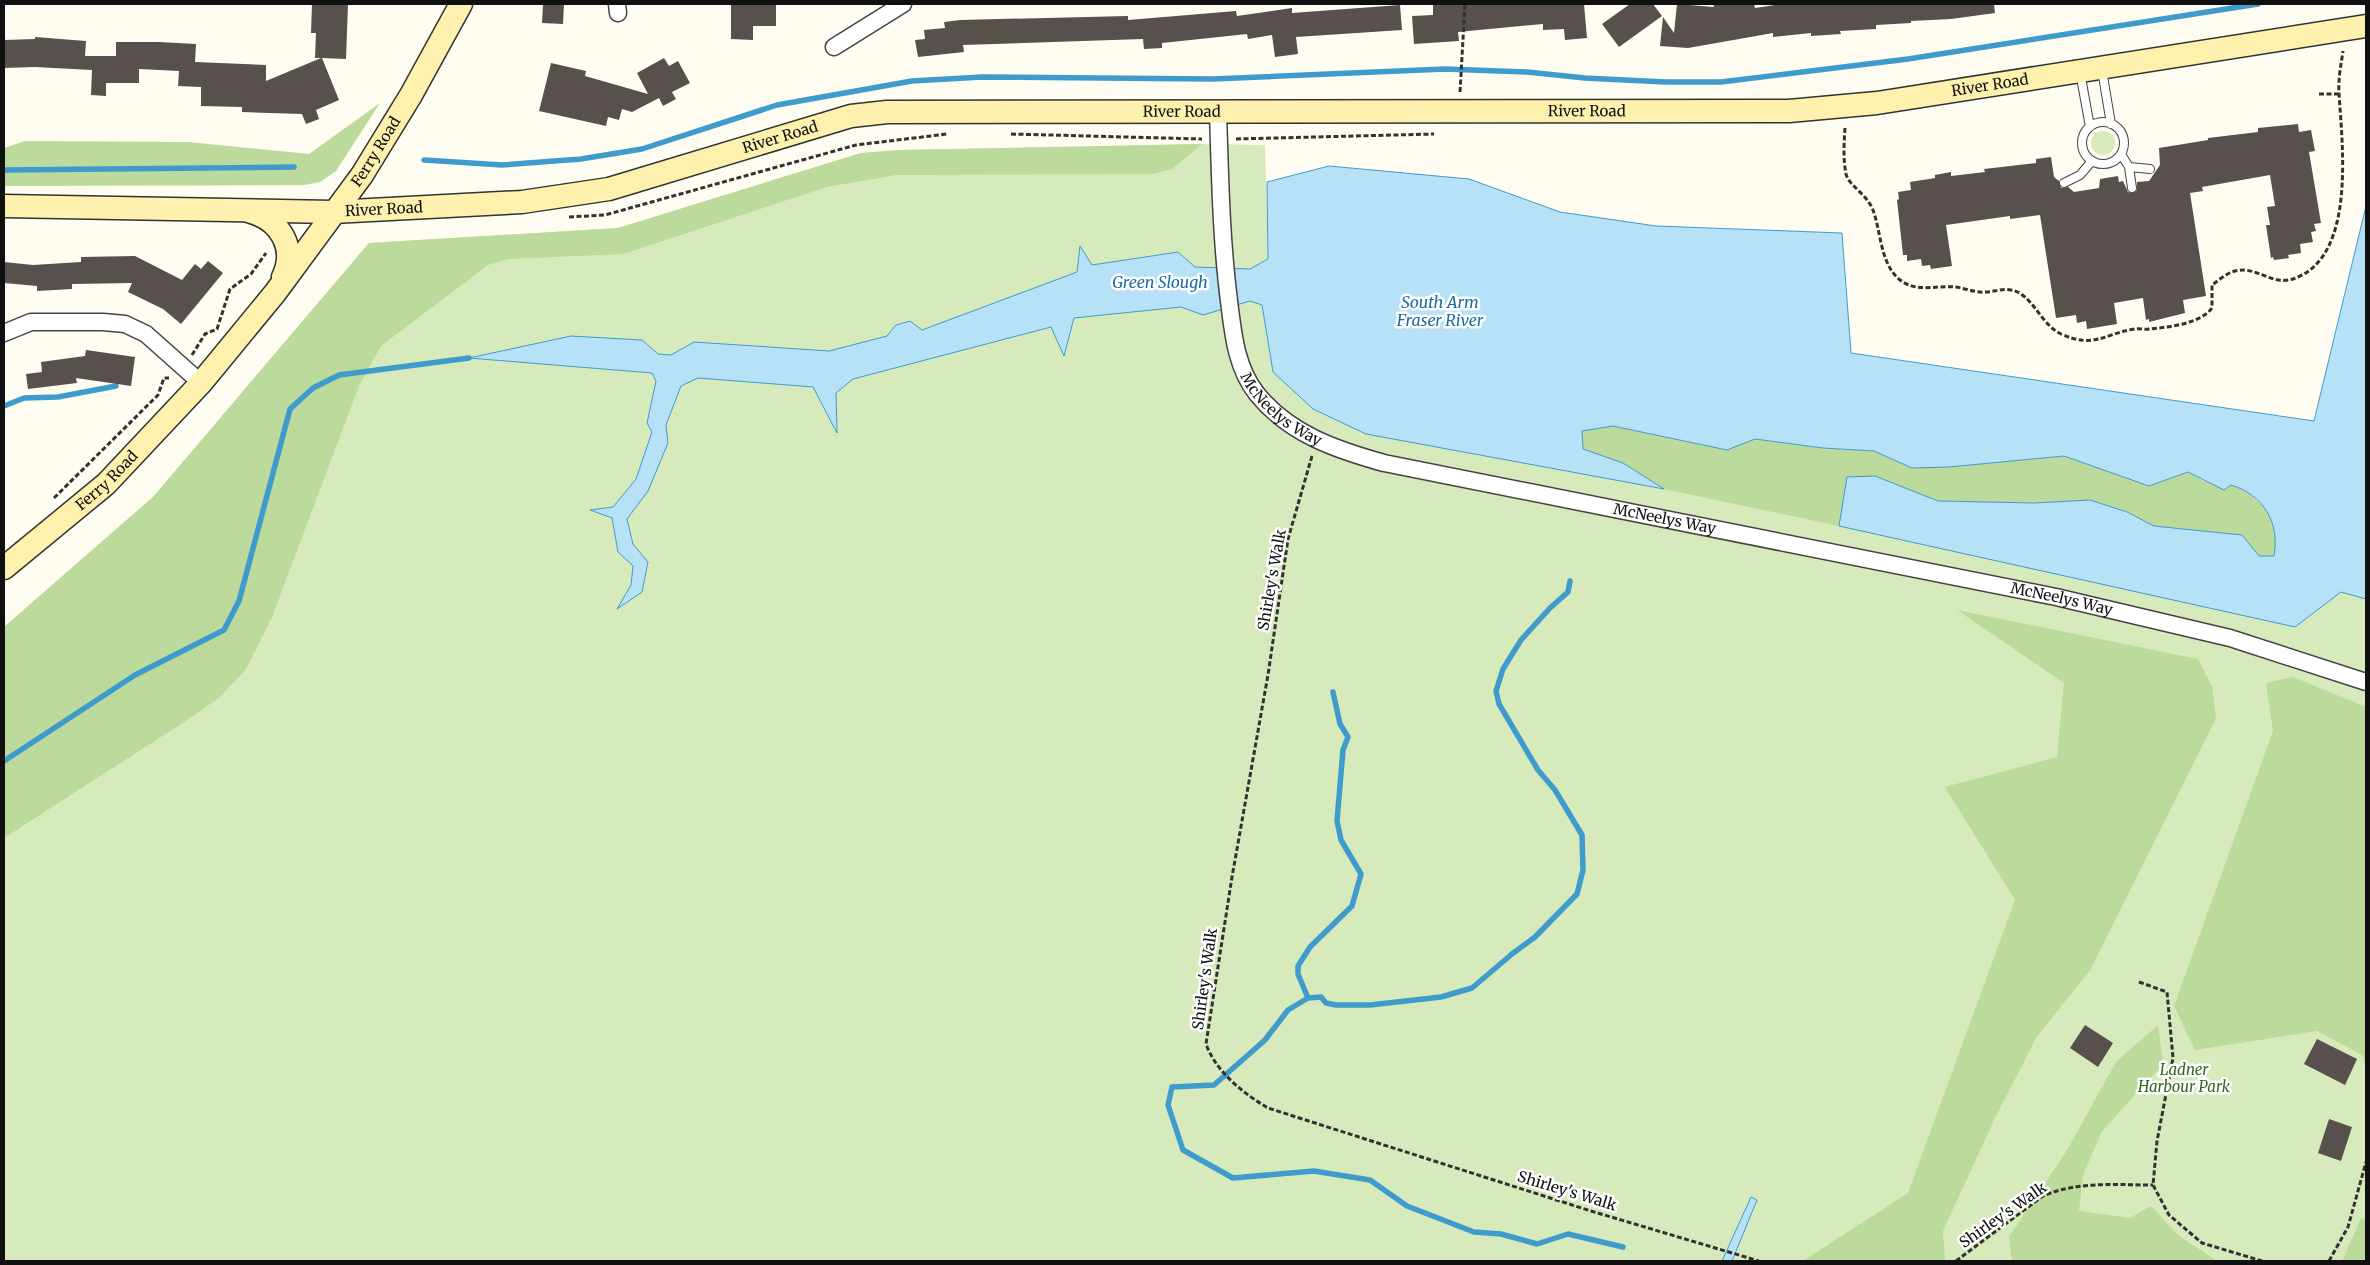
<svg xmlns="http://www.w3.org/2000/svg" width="2370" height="1265" font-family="Merriweather,serif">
<rect width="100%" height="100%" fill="#fffcf2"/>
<path fill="#d6eabc" d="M2091 143a12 12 0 1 1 24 0a12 12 0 1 1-24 0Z
M 1202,144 L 1265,145 L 1268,259 L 1262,305 L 1273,372 L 1823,448 L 1874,451 L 1949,467 L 2295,627 L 2341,592 L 2366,599 L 2366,1261 L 4,1261 L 4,627 L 153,497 L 369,243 L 618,228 L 861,153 L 899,150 Z"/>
<path fill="#bbda9b" d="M 380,103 L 336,171 L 320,182 L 304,185 L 4,186 L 4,148 L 25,141 L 188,142 L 309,154 Z
M 1202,144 L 1172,169 L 1152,174 L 896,175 L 827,187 L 623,254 L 508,259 L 488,265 L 381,346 L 359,386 L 272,617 L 246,669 L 219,698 L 181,724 L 4,838 L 4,627 L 153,497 L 369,243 L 618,228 L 861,153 L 899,150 Z
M 1613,426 L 1727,450 L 1754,439 L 1823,448 L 1874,451 L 1912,468 L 1949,467 L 2064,456 L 2149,486 L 2188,472 L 2204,481 L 2231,485 L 2245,489 L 2268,511 L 2277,538 L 2275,556 L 2259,556 L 2242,535 L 2154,526 L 2127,512 L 2034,503 L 1938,501 L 1875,476 L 1847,477 L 1839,526 L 1664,489 L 1623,463 L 1583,449 L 1582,431 Z
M 1957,610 L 2198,659 L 2212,687 L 2216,718 L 2090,970 L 2036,1038 L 1995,1118 L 1943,1231 L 1945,1261 L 1803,1261 L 1908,1193 L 2015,900 L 1945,787 L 2057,757 L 2064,683 Z
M 2293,677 L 2366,707 L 2366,1065 L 2362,1055 L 2317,1031 L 2195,1050 L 2174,1006 L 2273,731 L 2266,683 Z
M 2158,1025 L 2163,1064 L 2102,1131 L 2083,1175 L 2079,1211 L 2130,1218 L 2151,1206 L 2179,1236 L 2217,1261 L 2012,1261 L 2009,1237 L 2066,1152 L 2116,1062 Z
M 2361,1218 L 2366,1219 L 2366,1261 L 2340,1261 L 2343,1259 Z"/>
<path fill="#b7e1f6" stroke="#3f9bcc" d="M 1329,166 L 1469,179 L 1560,212 L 1656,226 L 1842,233 L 1851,353 L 2314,421 L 2366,206 L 2366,599 L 2341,592 L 2295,627 L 1839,526 L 1847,477 L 1875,476 L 1938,501 L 2034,503 L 2090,500 L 2127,512 L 2154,526 L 2242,535 L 2259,556 L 2274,556 C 2280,523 2264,495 2231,485 L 2224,490 L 2188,472 L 2149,486 L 2064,456 L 1949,467 L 1912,468 L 1874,451 L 1823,448 L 1755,439 L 1727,450 L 1613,426 L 1582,431 L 1583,449 L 1623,463 L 1664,489 L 1366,434 L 1313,409 L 1273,372 L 1262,305 L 1250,301 L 1203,315 L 1181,307 L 1074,318 L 1064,356 L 1051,327 L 853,379 L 836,393 L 837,433 L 813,387 L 698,378 L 681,386 L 666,425 L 668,443 L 648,491 L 627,519 L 633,544 L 648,562 L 642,592 L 617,609 L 631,585 L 633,566 L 618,552 L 612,518 L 590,510 L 613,507 L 636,479 L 652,432 L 647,423 L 656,381 L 652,373 L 469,358 L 571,336 L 642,340 L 658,354 L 671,355 L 694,342 L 829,351 L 887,336 L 896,325 L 910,321 L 922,330 L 1077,272 L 1080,246 L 1092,265 L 1178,252 L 1195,267 L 1250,269 L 1268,259 L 1267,182 Z
M 1751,1197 L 1757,1200 L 1732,1261 L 1722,1261 Z"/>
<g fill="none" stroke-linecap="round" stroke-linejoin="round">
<path stroke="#3f9bcc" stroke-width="5.5" d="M 424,160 L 502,165 L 581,159 L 642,149 L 777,105 L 912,81 L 982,77 L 1213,79 L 1445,69 L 1527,72 L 1585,78 L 1665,82 L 1721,82 L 1908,59 L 2258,4
M 6,170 L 294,167
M 4,406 L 24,398 L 58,397 L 116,386
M 1570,581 L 1568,592 L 1550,608 L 1521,640 L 1503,669 L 1496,691 L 1499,704 L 1538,770 L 1555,790 L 1582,835 L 1583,870 L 1577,894 L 1535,937 L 1512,954 L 1472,988 L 1441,997 L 1370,1005 L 1336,1005 L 1326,1003 L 1321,997 L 1308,998 L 1288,1010 L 1265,1040 L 1214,1085 L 1172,1087 L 1168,1105 L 1183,1150 L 1233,1178 L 1314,1171 L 1370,1180 L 1407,1206 L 1474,1232 L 1501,1234 L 1537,1244 L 1568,1234 L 1623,1247
M 4,761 L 135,675 L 224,630 L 239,601 L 290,409 L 313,388 L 339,375 L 469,358
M 1308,998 L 1298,974 L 1298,966 L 1310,947 L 1352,906 L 1361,874 L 1341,840 L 1337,821 L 1343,750 L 1348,737 L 1340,724 L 1333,692"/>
</g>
<path fill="#58504c" d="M 312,4 L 348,4 L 346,59 L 322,58 L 339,100 L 316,110 L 319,119 L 306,124 L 302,114 L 242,112 L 242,107 L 201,106 L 201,87 L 178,86 L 179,71 L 139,69 L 139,83 L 106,83 L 106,96 L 91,95 L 92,70 L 35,67 L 4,68 L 4,40 L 35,39 L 35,37 L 86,41 L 85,56 L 116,56 L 116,42 L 159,42 L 196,44 L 195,62 L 266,65 L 266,81 L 321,58 L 315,58 L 316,33 L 311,33 Z
M 543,4 L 564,4 L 563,24 L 542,23 Z
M 731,4 L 776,4 L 776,26 L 753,26 L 753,40 L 731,39 Z
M 1433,4 L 1584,4 L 1587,38 L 1565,40 L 1564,29 L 1543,30 L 1543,24 L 1458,32 L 1459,41 L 1414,44 L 1412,16 L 1433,15 Z
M 1630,4 L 1653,4 L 1662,16 L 1619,47 L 1602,24 Z
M 1677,4 L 1714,7 L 1713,4 L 1754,4 L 1755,8 L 1781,4 L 1994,4 L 1995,13 L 1951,19 L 1911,21 L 1911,23 L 1876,25 L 1876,29 L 1840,31 L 1841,34 L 1811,36 L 1811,33 L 1773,37 L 1773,33 L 1688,48 L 1660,46 L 1663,17 L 1674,33 Z
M 1400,5 L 1402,30 L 1296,37 L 1298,54 L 1275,57 L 1272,35 L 1248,39 L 1247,34 L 1162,43 L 1162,48 L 1144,49 L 1143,39 L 963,45 L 964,52 L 918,57 L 915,40 L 925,39 L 924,30 L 945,28 L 944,22 L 960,20 L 1128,16 L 1128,20 L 1236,11 L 1237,16 L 1292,8 L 1292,13 Z
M 664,58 L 669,66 L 678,61 L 690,83 L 672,92 L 676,99 L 663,106 L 659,98 L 632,112 L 622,109 L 619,120 L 608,117 L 606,126 L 539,111 L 551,63 L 586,71 L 585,76 L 648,94 L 637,73 Z
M 2298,124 L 2299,132 L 2311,130 L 2315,151 L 2309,152 L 2321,223 L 2314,224 L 2316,231 L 2311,232 L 2313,242 L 2300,244 L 2301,253 L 2288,255 L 2289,258 L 2274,260 L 2273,257 L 2271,258 L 2266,225 L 2270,225 L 2267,207 L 2275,206 L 2270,175 L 2202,187 L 2203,191 L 2190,193 L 2206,296 L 2183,300 L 2185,313 L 2149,322 L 2149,319 L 2146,320 L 2143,298 L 2114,303 L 2117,324 L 2087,329 L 2086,321 L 2077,323 L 2076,315 L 2056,318 L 2040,215 L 2010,219 L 2010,216 L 1946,225 L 1952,266 L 1931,269 L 1930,265 L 1922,266 L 1921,259 L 1907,261 L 1907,255 L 1903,255 L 1897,200 L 1899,199 L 1898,192 L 1911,190 L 1910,182 L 1935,178 L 1935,175 L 1951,172 L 1951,176 L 1985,172 L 1984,169 L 2036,163 L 2036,159 L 2051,157 L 2054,177 L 2059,181 L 2061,188 L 2068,187 L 2074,192 L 2099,188 L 2100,179 L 2118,176 L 2119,182 L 2123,181 L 2128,192 L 2133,193 L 2137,190 L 2137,182 L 2149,181 L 2160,165 L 2159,148 L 2208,140 L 2208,138 L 2258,132 L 2258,128 Z
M 135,256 L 182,280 L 195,264 L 201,269 L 208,261 L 223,273 L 181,324 L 163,309 L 128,292 L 132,283 L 72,284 L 72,289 L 37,291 L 37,286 L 4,283 L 4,262 L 33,265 L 81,262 L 81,257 Z
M 86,350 L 135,357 L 131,386 L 76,378 L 77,383 L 28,389 L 26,374 L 42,372 L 41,362 L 85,356 Z
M 2085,1025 L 2113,1043 L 2098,1067 L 2070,1048 Z
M 2317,1039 L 2357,1059 L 2345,1085 L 2304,1064 Z
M 2329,1119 L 2352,1127 L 2341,1161 L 2318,1153 Z"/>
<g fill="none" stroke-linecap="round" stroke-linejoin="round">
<defs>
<path id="lane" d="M 2102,70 L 2111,124
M 2080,72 L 2090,127
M2082 143a21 21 0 1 1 42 0a21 21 0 1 1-42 0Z
M 2121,154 L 2129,167 L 2132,188
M 2129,167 L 2150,169
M 2064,183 L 2080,175 L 2092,161"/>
<g id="street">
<path d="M 617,4 L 618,13"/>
<path d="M 834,47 L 903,4"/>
<path id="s1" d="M 1218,112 C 1220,175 1221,238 1229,301 C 1233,333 1236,368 1257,394 C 1289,434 1337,450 1384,463 L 2056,597 L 2230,638 L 2366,682"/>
<path d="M 4,333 L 31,322 L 103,322 L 125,324 L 146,334 L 201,383"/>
</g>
<g id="secondary">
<path id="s2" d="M 4,206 L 333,212 L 522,202 L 609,189 L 851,116 L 887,112 L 1789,111 L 1877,103 L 2366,26"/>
<path d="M 251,212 C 280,220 297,248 283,277"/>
<path id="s3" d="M 4,568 L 106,484 L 201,383 L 275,293 L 362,175 L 411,95 L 461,4"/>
</g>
</defs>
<use href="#lane" stroke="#434343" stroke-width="10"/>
<use href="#street" stroke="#434343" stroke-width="19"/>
<use href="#secondary" stroke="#323232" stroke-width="25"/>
<path stroke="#323232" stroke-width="3" stroke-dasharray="5 2.5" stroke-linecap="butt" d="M 1460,92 L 1465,4
M 2319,94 L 2339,94
M 1845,128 C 1844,143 1843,159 1846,174 C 1849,186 1867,194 1873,210 C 1881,231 1880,264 1900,280 C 1917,293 1936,285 1955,287 C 1965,288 1975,293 1985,292 C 1994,292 2002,288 2011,290 C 2032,293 2040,324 2061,334 C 2094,349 2104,334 2134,329 C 2139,328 2144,330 2149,329 C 2169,327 2200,324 2212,308 L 2212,285 C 2219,280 2227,273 2235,271 C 2258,265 2273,289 2298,277 C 2356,252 2342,144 2339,93 C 2338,79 2341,65 2343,51
M 1011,134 L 1202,139
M 1236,139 L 1434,134
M 569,217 L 605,215 L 856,145 L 947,134
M 192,355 L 205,334 L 217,329 L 230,289 L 251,274 L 266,253
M 1312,456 L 1288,539 L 1268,675 L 1232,877 L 1206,1044 C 1216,1072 1244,1094 1268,1108 L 1591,1211 L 1759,1261
M 54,498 L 158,395 L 164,378 L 169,378
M 2139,982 L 2167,992 L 2173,1058 L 2157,1141 L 2153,1185 L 2169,1215 L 2202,1243 L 2262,1261
M 1956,1261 L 2043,1196 C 2077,1181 2116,1185 2153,1185
M 2329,1261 L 2348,1227 L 2366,1162"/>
<use href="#lane" stroke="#fff" stroke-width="8"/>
<use href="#street" stroke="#fff" stroke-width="16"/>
<use href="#secondary" stroke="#fef1ae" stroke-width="22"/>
</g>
<g text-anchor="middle" stroke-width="5" stroke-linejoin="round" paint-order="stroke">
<g font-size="15" fill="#101010" stroke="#fff">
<text dy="5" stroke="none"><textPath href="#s2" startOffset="2000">River Road</textPath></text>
<text dy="5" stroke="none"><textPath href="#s2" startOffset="1595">River Road</textPath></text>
<text dy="5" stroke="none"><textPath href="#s2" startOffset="1190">River Road</textPath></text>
<text dy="5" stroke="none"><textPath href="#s2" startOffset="785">River Road</textPath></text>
<text dy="5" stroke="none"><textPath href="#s3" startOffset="561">Ferry Road</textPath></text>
<text dy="5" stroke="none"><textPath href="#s2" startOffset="380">River Road</textPath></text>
<text dy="5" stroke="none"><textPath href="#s1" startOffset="316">McNeelys Way</textPath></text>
<text dy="5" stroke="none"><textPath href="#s3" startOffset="135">Ferry Road</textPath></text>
<text dy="5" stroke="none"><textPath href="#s1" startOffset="721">McNeelys Way</textPath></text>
<text transform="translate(1272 580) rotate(-80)" y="5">Shirley's Walk</text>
<text dy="5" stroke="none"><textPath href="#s1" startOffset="1126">McNeelys Way</textPath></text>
<text transform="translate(1205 979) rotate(-82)" y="5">Shirley's Walk</text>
<text transform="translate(1567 1191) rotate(17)" y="5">Shirley's Walk</text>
<text transform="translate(2003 1215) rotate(-35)" y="5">Shirley's Walk</text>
</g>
<g font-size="15" font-style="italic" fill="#326820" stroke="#fff">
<text x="2184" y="1075">Ladner<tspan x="2184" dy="17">Harbour Park</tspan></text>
</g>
<g font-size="16" font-style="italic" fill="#196ca1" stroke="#fff">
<text x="1160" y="288">Green Slough</text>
<text x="1440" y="308">South Arm<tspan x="1440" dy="18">Fraser River</tspan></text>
</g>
</g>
<rect width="2370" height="1265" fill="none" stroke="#101010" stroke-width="10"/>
</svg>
